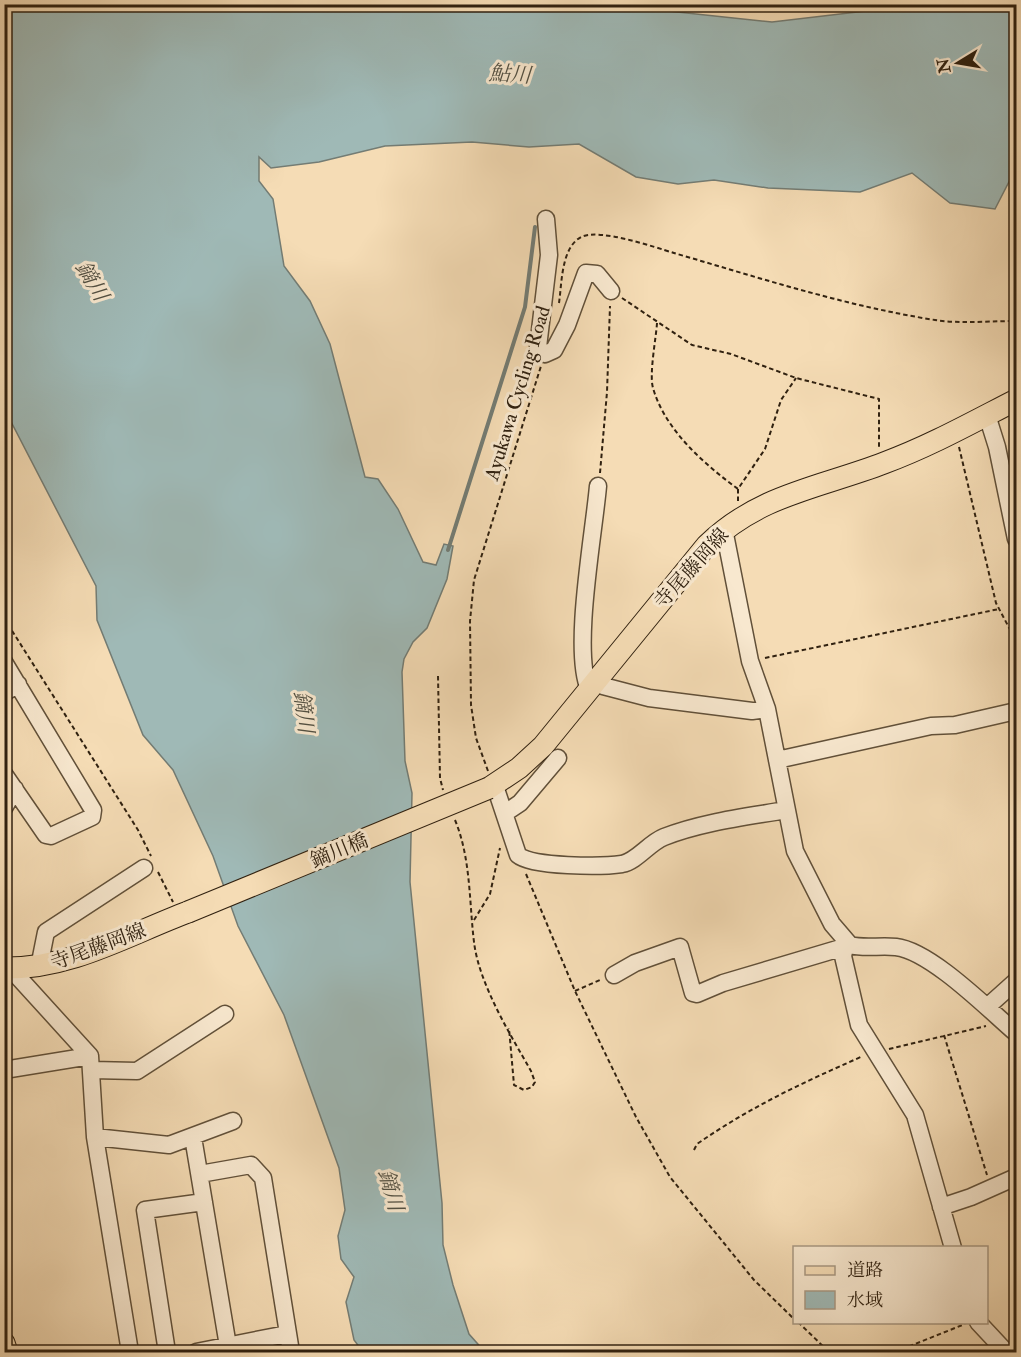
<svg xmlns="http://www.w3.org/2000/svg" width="1021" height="1357" font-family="'IM FELL Double Pica','Noto Serif JP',serif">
<rect width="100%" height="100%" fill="#f5dcb5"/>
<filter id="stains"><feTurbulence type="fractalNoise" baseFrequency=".00333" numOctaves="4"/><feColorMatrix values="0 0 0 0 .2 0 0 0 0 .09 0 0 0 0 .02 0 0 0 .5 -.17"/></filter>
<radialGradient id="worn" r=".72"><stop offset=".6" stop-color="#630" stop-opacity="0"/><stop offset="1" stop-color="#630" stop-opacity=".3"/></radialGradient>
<path fill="#9fb9b6" stroke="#737c74" stroke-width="1.5" d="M 602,4 L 772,22 L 917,5 L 1016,5 L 1016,168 L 995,209 L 950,203 L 912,173 L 860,192 L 768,188 L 714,180 L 678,184 L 636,177 L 579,144 L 529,147 L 472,142 L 385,146 L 319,162 L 271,168 L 259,157 L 259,181 L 273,199 L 284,266 L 310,301 L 330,344 L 365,477 L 378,479 L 398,509 L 423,562 L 436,565 L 444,544 L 453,546 L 447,579 L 427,628 L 413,642 L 404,659 L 402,672 L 405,761 L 412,793 L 410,882 L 442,1203 L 443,1245 L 453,1285 L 469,1334 L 485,1352 L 363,1352 L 354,1340 L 346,1302 L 354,1277 L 341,1259 L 338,1236 L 345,1210 L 339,1168 L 284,1015 L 238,926 L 213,856 L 173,770 L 143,735 L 97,620 L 96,586 L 5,410 L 4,5 Z"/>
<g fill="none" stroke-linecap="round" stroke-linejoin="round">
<path stroke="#737c74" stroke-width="4" d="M 448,550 L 525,307 L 535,227"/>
<defs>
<path id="minor" d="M 546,219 L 549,255 L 538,347 L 545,354 L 554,350 L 567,325 L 586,273 L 597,274 L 611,291
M 987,415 L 997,447 L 1016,539
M 724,529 L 750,661 L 767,709 L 795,851 L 832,924 L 850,945 C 865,949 880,945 896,947 C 931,951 989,1010 1016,1033
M 4,662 L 93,810 L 92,817 L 51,836 L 46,835 L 4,774
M 596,681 L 603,686 L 649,698 L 752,711 L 767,709
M 589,689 C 572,650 594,533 598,486
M 4,693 L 18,684
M 777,760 L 931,726 L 955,725 L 1016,711
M 495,786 L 518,855 C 532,867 602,867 622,864 C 637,861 649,843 664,837 C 702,822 746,817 786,810
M 4,808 L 15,789
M 505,813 L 520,803 L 558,758
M 846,943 L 843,956 L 859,1025 L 915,1115 L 953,1248
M 43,966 L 41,957 L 46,932 L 144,868
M 10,968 L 90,1056 L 95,1137 L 130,1352
M 614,975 L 635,963 L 680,947 L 693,993 L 697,994 L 723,983 L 844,947
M 987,1007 L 1016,981
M 4,1070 L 90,1056
M 92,1070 L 137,1071 L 225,1014
M 95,1137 L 169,1145 L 233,1121
M 193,1137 L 228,1346
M 200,1174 L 251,1165 L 263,1178 L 291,1352
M 941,1207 L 971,1197 L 1016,1177
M 978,1322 L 1006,1352
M 167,1352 L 145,1210 L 204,1202
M 196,1352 L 287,1334"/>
<path id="major" d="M 489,788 L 519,768 L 543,746 L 707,545 C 760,494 819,488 884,463 C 930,446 973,422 1016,400
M 4,968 C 71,969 127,935 188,912
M 4,1343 L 7,1352"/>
</defs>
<use href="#minor" stroke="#615039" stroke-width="19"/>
<use href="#major" stroke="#302110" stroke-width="23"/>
<path stroke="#302110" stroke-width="2" stroke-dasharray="4.5 3" stroke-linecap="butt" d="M 622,298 L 692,345 L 731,354 L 796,378 L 879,399 L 879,447
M 559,303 C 562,283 561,248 581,237 C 600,228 654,247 674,253 C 760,278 846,306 935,320 C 961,324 990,321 1016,321
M 657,323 C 656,339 649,374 653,388 C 665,430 704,464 738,489
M 959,447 L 996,603 L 1016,641
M 600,473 L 607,392 L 610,306
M 738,501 L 738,489 L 765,449 L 781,400 L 796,378
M 4,618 L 138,830 L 151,856
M 765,658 L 999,609
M 438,676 L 440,778 L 443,790
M 488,771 L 476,738 L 471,705 L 470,621 L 474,580 L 541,366
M 455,820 C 471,859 469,901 474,942 C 479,984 510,1034 531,1071 L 535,1082 L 532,1087 L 524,1090 L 514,1085 L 509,1028
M 158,872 L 173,902
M 526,874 L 575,991 L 636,1117 L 670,1177 L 754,1280 L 794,1319
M 474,920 L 490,894 L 500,848
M 575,991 L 600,980
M 944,1035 L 987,1175
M 889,1049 L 986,1026
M 694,1150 L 697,1144 C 752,1106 802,1083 863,1056
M 798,1322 L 829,1352
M 895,1352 L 965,1324"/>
<use href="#minor" stroke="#f8e8cf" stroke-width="16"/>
<use href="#major" stroke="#f5dcb5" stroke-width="21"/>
<defs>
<path id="major-bridge" d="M 188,912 L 489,788"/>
</defs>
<use href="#major-bridge" stroke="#302110" stroke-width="23" stroke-linecap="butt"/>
<use href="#major-bridge" stroke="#f5dcb5" stroke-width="21"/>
</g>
<g text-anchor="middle" stroke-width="6" stroke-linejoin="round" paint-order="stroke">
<g font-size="20" fill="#302110" stroke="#f8e8cf">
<text transform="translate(517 393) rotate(-73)" y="7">Ayukawa Cycling Road</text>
<text transform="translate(691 568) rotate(-48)" y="7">寺尾藤岡線</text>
<text transform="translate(339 850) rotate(-22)" y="7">鏑川橋</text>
<text transform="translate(98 946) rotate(-20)" y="7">寺尾藤岡線</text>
</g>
<g font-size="21" font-style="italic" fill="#514f42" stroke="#f8e8cf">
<text transform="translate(510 74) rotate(4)" y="7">鮎川</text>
<text transform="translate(92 281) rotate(59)" y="7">鏑川</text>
<text transform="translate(304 712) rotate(83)" y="7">鏑川</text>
<text transform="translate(391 1190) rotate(75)" y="7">鏑川</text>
</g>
</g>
<rect width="1021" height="1357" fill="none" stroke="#f5dcb5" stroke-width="24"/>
<rect x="6" y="6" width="1009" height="1345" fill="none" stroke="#302110" stroke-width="3"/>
<rect x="12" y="12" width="997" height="1333" fill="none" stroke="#302110" stroke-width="1.5"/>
<rect x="793" y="1246" width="195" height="78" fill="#f8e8cf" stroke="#a89883" stroke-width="1.5"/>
<rect x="805" y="1266" width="30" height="9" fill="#f5dcb5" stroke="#a89883" stroke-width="1.5"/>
<text x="847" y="1276" font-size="18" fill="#302110">道路</text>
<rect x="805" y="1291" width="30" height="18" fill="#9fb9b6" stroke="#a89883" stroke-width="1.5"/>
<text x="847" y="1306" font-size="18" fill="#302110">水域</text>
<g transform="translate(958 63) rotate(259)" stroke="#f8e8cf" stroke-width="4.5" paint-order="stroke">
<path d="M0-4.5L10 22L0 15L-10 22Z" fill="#302110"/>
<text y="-9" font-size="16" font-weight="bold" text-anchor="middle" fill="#302110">N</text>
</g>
<rect width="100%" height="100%" filter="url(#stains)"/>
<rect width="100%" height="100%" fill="url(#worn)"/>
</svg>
